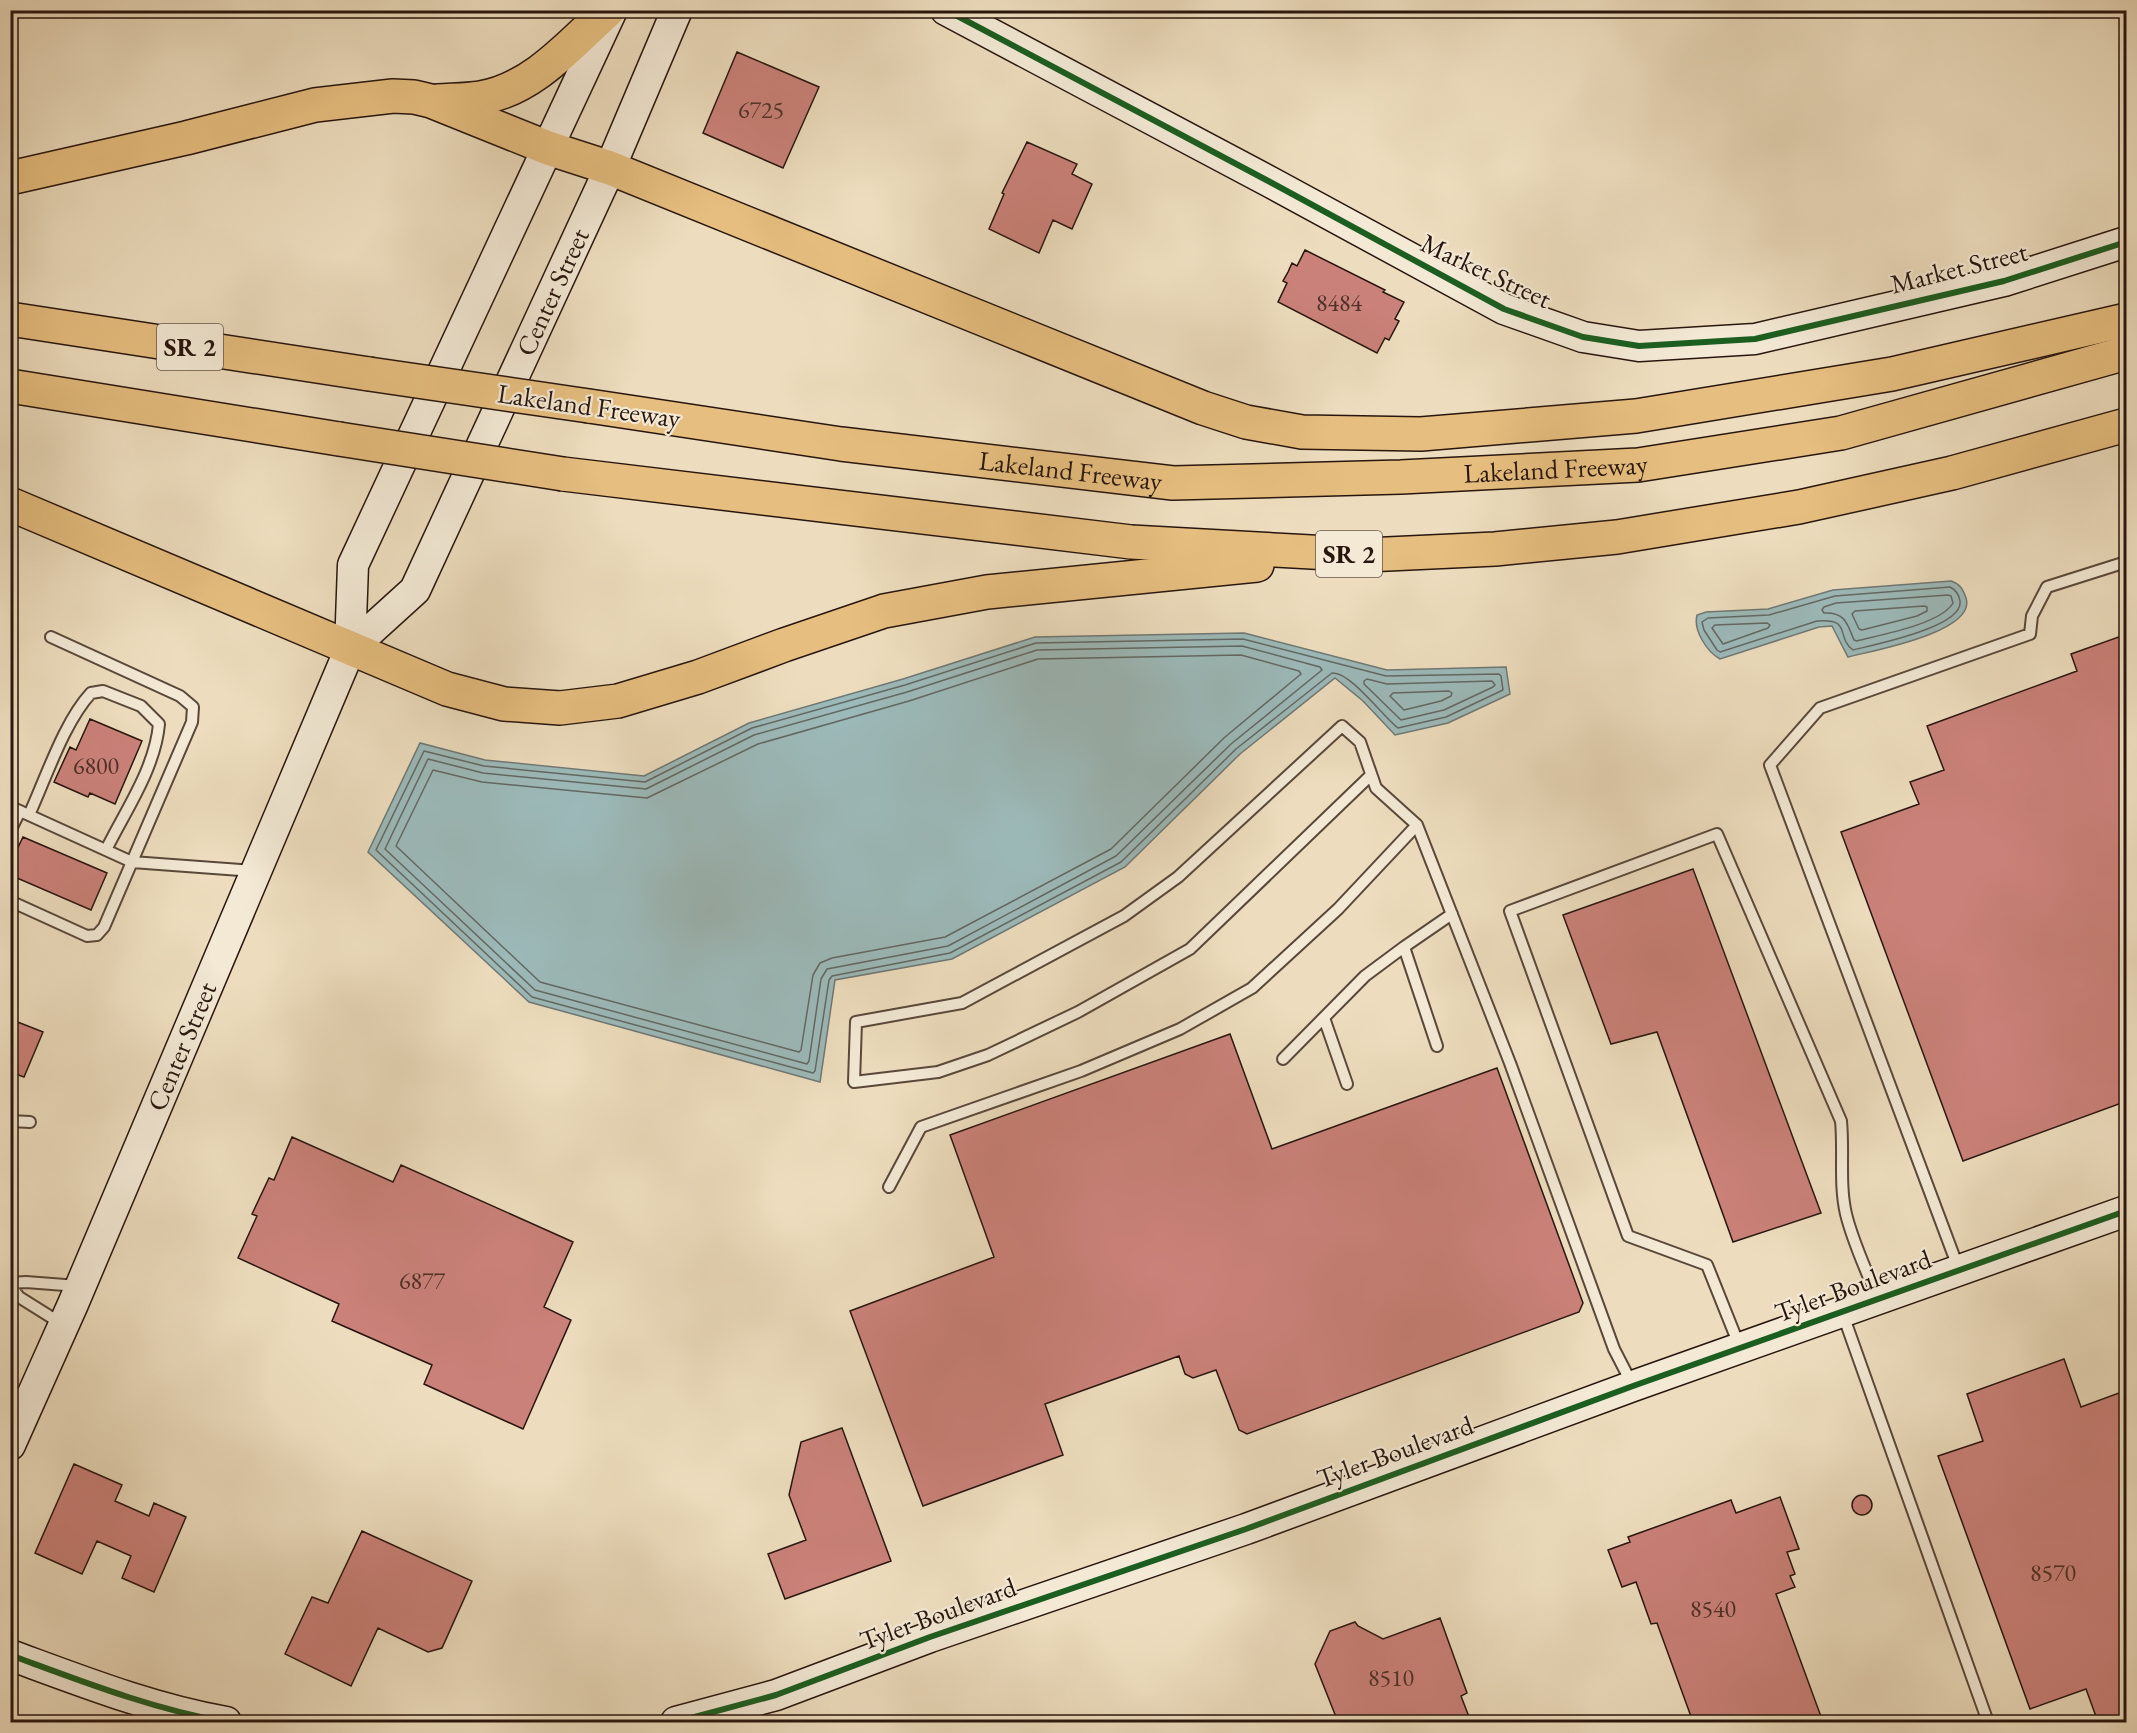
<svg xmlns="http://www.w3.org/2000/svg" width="2137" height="1733" font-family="'EB Garamond',serif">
<rect width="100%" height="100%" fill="#edddbe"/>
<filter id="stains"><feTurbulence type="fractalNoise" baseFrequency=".00333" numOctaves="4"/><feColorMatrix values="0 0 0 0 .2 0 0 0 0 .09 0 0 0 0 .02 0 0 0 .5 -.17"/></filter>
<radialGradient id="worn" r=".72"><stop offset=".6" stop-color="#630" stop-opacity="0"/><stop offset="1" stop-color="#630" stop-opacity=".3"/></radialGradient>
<path fill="#9cbaba" stroke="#6e7875" stroke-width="1.5" d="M 1951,581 C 1960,584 1963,589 1966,598 C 1977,632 1871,651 1848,657 L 1832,626 L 1819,627 L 1720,659 C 1707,652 1693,630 1697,615 L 1706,612 L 1768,609 L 1833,590 Z
M 1244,633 L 1387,670 L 1506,667 L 1510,694 L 1448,723 L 1395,735 L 1363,701 L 1335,678 L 1240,754 L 1125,867 L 952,959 L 835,980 L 820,1082 L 529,1002 L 368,852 L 420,743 L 485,760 L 644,776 L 749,723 L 903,679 L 1035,637 Z"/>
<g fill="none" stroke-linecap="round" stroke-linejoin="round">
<path stroke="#626864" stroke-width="1.5" d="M 1950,587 C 1956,590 1959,594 1960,601 C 1964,627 1872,645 1853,650 C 1835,637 1853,618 1817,621 L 1720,652 L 1717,650 L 1704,630 L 1702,622 L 1708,618 L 1769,615 L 1835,596 Z
M 1948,595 L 1951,596 L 1953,603 C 1941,624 1880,635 1857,641 L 1854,640 C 1847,623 1845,612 1824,613 L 1822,610 L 1824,607 L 1836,603 Z
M 1924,606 L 1927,607 L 1927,611 L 1917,616 L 1862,630 L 1859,629 L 1852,614 L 1855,611 Z
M 1767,623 L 1770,625 L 1768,628 L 1723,644 L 1712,628 L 1715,625 Z
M 1243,639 L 1386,676 L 1499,674 L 1501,676 L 1503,690 L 1446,717 L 1398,728 C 1384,718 1350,671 1332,673 L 1236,749 L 1121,862 L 950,953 L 832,976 L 829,980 L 815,1071 L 813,1073 L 532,997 L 376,850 L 424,751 L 484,766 L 645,782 L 752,728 L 905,685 L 1036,643 Z
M 1242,646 L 1320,667 L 1322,670 L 1231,744 L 1116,856 L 948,946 L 827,969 L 821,979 L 809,1061 L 807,1064 L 535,990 L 385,849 L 428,759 L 483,773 L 646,789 L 754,735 L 907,692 L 1037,650 Z
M 1241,655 L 1299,671 L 1301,674 L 1225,737 L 1111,849 L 945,937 L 832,958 L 820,963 L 813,975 L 801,1050 L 799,1052 L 540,982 L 396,846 L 433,770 L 482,782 L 647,798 L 758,744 L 909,701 L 1038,659 Z
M 1367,679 L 1387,684 L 1492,681 L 1495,685 L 1493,687 L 1444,710 L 1401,720 L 1364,684 L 1364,681 Z
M 1449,691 L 1452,693 L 1451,696 L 1441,701 L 1404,710 L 1390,696 L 1393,693 Z"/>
</g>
<path fill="#ca8179" stroke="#28160e" stroke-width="1.5" d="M 737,52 L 819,87 L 783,168 L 703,133 Z
M 1027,142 L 1077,164 L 1072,174 L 1092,184 L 1072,229 L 1053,220 L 1039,253 L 989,229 L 1004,194 L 1002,193 Z
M 1305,250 L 1385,290 L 1383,292 L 1404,302 L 1395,319 L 1399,321 L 1389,340 L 1385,338 L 1377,353 L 1278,302 L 1287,283 L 1283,281 L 1288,272 L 1292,263 L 1297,266 Z
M 2127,634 L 2127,1101 L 1963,1161 L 1841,832 L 1919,804 L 1910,782 L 1944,770 L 1927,726 L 2077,671 L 2071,654 Z
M 90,719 L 142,741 L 115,804 L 90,793 L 88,797 L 54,782 L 70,747 L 76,750 Z
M 23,837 L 107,873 L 91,910 L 10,875 L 10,864 Z
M 1693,869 L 1821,1213 L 1733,1242 L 1657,1032 L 1611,1044 L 1563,915 Z
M 10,1019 L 43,1032 L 24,1077 L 10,1072 Z
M 1230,1034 L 1272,1149 L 1497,1068 L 1583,1303 L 1579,1312 L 1247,1434 L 1239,1430 L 1216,1370 L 1193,1378 L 1185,1374 L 1179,1356 L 1045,1404 L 1063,1455 L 923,1506 L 850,1311 L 994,1257 L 950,1135 Z
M 292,1137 L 393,1182 L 401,1165 L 573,1242 L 544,1307 L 571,1320 L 523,1429 L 424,1384 L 432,1365 L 332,1321 L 339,1304 L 238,1258 L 257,1216 L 252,1214 L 269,1178 L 274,1180 Z
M 2064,1359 L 2081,1407 L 2127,1390 L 2127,1722 L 2098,1722 L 2086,1689 L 2030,1709 L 1938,1456 L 1983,1441 L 1967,1394 Z
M 842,1428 L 891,1561 L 785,1599 L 768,1554 L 806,1540 L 789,1495 L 801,1442 Z
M 74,1464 L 122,1485 L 115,1501 L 149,1516 L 154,1503 L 186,1517 L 154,1592 L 122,1578 L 131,1556 L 97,1541 L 82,1574 L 35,1553 Z
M1852 1505a10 10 0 1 1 20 0a10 10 0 1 1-20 0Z
M 1780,1497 L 1799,1549 L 1787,1552 L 1795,1574 L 1790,1576 L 1795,1587 L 1776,1594 L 1823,1722 L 1693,1722 L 1657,1623 L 1651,1624 L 1636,1582 L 1622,1587 L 1608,1550 L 1630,1542 L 1628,1537 L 1731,1500 L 1736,1513 Z
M 362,1531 L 472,1581 L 442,1648 L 428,1652 L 378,1628 L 351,1686 L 285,1654 L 312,1597 L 328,1603 Z
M 1440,1618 L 1467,1693 L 1461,1696 L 1471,1722 L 1338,1722 L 1315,1664 L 1330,1631 L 1355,1622 L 1358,1626 L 1383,1639 Z"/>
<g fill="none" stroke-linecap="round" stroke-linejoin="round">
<defs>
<path id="lane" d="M 1371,775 L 1190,949 L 1078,1012 L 988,1055 L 938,1072 L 854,1082 L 856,1022 L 962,1003 L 1124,916 L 1178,877 L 1342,726 L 1360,742 L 1376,788 L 1417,825
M 10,807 L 20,811 L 10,831
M 20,811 L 132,862 L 254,871
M 29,815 C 46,778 64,722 91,693 L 103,691 L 141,706 L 159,724 C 155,769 125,811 106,850
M 10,901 L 87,936 L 97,935 L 104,927 L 192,722 L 193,707 L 180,696 L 51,637
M 1324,1018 L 1347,1084
M 1437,1046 L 1404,947 L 1452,914
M 1283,1059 L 1365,976 L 1404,947
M 10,1121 L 30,1122
M 889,1187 L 921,1127 L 1081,1071 L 1180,1029 L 1252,988 L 1338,909 L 1417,825 L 1510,1063 L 1614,1349 L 1632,1384
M 1958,1267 L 1770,765 L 1820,708 L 2030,634 L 2032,616 L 2047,587 L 2126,562
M 10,1283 L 26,1282 L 78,1286
M 10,1285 L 19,1297 L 62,1324
M 1842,1312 L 1988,1722
M 1739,1345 L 1707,1265 L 1628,1236 L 1510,911 L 1717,834 L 1841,1121 C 1844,1152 1839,1184 1846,1214 C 1853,1243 1867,1271 1877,1298"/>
<g id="secondary">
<path d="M 946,10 L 1272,183 L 1504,309 L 1583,337 L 1639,346 L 1755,339 L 2004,281 L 2126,242"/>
<path id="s1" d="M 350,649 L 415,590 L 610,168 L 677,10"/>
<path id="s2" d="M 10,1445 L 73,1304 L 350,649 L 353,565 L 612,10"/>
<path d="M 10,1655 C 81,1681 152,1709 226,1722"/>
<path d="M 676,1722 L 776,1695 L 930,1637 L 1246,1529 L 1633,1386 L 2126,1211"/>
</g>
<g id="highway">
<path d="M 438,101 C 452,100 466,100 480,98 C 532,90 571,44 608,10"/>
<path d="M 10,178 L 186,138 L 315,105 L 393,96 L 414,97 L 431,101 L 548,148 L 610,168 L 1203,408 L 1246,422 L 1302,432 L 1421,434 L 1636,416 L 1892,374 L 2126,320"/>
<path d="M 10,319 L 369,374"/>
<path d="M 10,386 L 339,439"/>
<path id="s3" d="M 589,406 L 841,444 L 1173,483 L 1401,477 L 1638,465 L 1841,433 L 2126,353"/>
<path d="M 563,474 L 1131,542 L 1366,555 L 1495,549 L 1617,537 L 1799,507 L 1952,473 L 2126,425"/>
<path d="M 10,504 L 447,689 L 504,704 L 560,708 L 618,701 L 698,677 L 784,645 L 884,611 L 987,592 L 1257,565"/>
</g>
</defs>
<use href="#lane" stroke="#59483a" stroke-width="14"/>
<use href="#secondary" stroke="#28160e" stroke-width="33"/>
<use href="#highway" stroke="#28160e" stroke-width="36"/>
<use href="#lane" stroke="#f3e9d5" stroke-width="10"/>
<use href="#secondary" stroke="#f3e9d5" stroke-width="30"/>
<use href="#highway" stroke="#e6be7f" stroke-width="33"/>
<defs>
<path id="highway-bridge" d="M 369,374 L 589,406
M 339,439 L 563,474"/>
</defs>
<use href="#highway-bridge" stroke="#28160e" stroke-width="36" stroke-linecap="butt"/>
<use href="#highway-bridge" stroke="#e6be7f" stroke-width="33"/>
<defs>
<path id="cycleway" d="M 946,10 L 1272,183 L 1504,309 L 1583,337 L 1639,346 L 1755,339 L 2004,281 L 2126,242
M 10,1655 C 81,1681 152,1709 226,1722
M 676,1722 L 776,1695 L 930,1637 L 1246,1529 L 1633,1386 L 2126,1211"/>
</defs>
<use href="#cycleway" stroke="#f3e9d5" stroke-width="10"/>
<use href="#cycleway" stroke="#1b5e20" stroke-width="6"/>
</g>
<g text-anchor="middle" stroke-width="4.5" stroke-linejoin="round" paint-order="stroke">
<g font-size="24" fill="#503129">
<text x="761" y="118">6725</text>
<text x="1339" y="311">8484</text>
<text x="96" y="774">6800</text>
<text x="422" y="1289">6877</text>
<text x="2053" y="1581">8570</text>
<text x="1713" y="1617">8540</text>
<text x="1391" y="1686">8510</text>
</g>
<g fill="#f3e9d5" stroke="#65554a" stroke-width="1.5">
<rect x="157" y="324" width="66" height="46" rx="4.5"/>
<rect x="1316" y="531" width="66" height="46" rx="4.5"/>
</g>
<g font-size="26" font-weight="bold" fill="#28160e">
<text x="190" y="356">SR 2</text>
<text x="1349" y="563">SR 2</text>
</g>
<g font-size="27" fill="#28160e" stroke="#f3e9d5">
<text transform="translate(1959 268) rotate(-14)" y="9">Market Street</text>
<text transform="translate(1486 271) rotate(25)" y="9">Market Street</text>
<text dy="9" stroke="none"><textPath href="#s1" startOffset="416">Center Street</textPath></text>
<text transform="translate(589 406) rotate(8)" y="9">Lakeland Freeway</text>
<text dy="9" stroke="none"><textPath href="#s3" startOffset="972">Lakeland Freeway</textPath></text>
<text dy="9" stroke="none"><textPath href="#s3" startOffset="486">Lakeland Freeway</textPath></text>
<text dy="9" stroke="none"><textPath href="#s2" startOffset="434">Center Street</textPath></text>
<text transform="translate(1853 1286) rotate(-20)" y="9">Tyler Boulevard</text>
<text transform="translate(1395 1452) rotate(-20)" y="9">Tyler Boulevard</text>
<text transform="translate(938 1614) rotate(-20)" y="9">Tyler Boulevard</text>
</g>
</g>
<rect width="2137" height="1733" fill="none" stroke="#edddbe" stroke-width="36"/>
<rect x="12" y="12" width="2113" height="1709" fill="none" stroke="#28160e" stroke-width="3"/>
<rect x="18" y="18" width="2101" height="1697" fill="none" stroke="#28160e" stroke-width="1.5"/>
<rect width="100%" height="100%" filter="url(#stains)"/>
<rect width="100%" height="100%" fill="url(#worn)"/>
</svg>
